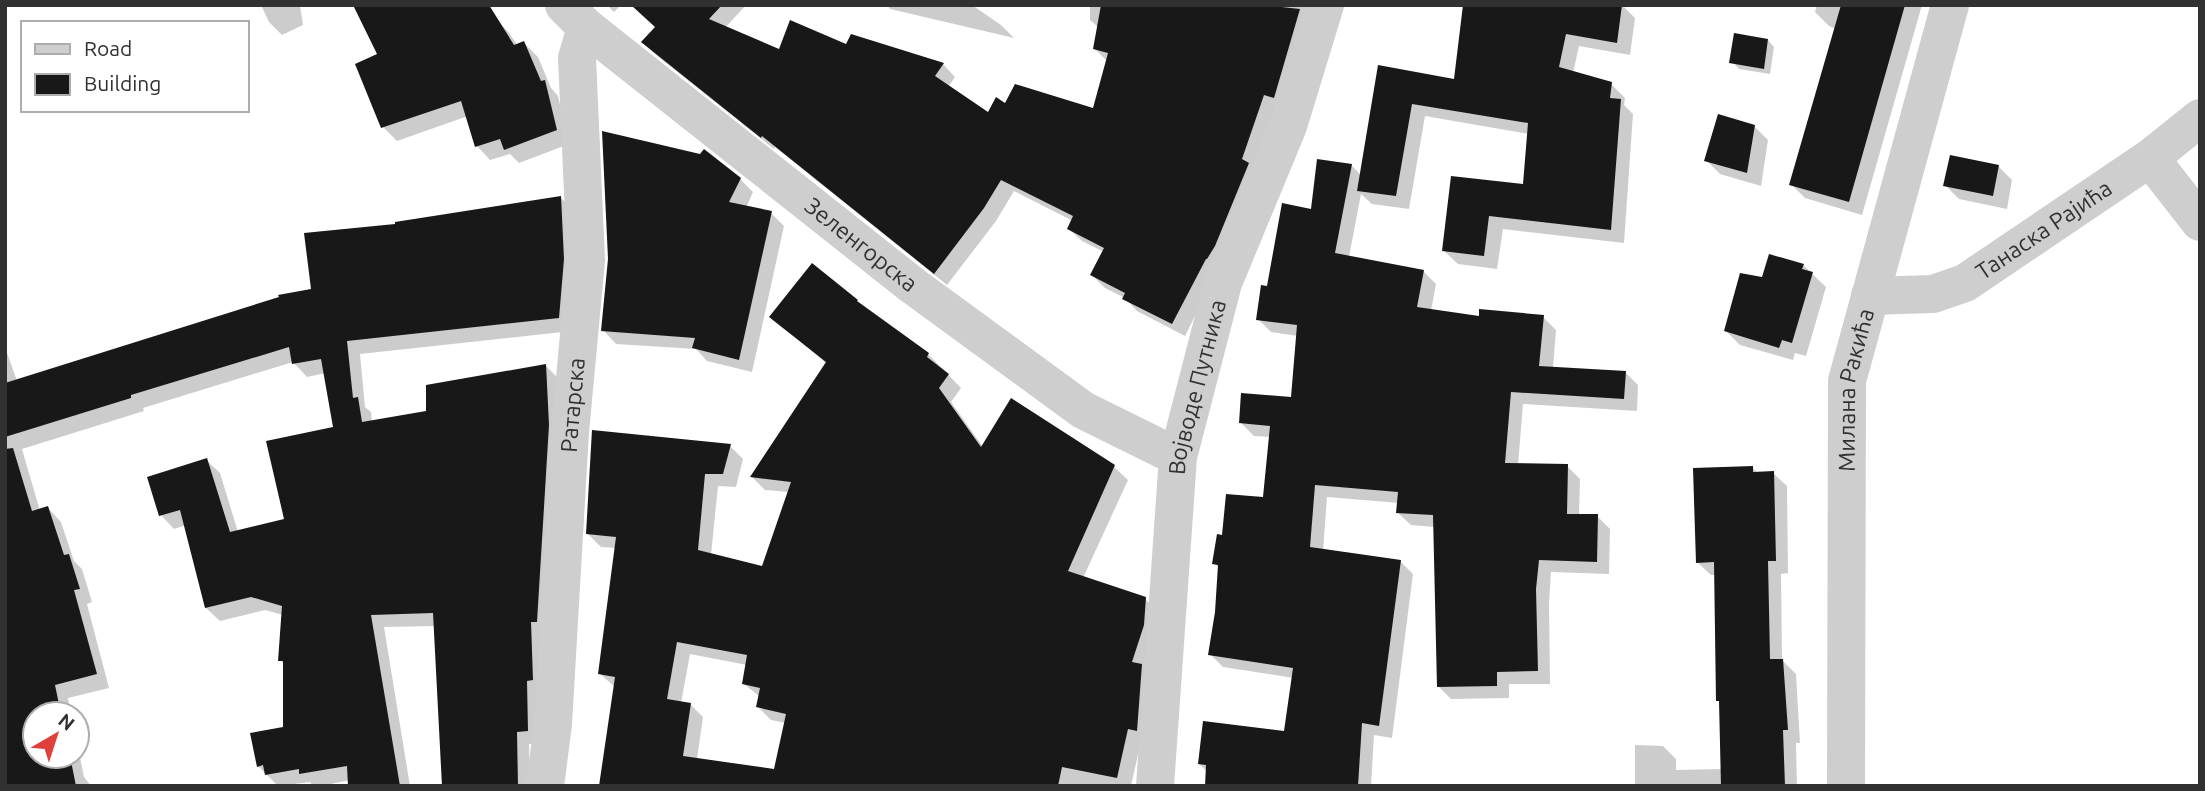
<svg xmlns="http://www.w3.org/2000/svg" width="2205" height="791" font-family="Ubuntu,sans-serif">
<rect width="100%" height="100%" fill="#fff"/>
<path fill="#0003" fill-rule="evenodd" d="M 261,5 L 300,5 L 303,25 L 282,35 L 269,22 Z
M 607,5 L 621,5 L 614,12 Z
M 632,5 L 746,5 L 725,28 L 780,51 L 847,46 L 943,64 L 955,77 L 948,87 L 988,114 L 1005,105 L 1094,110 L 1108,62 L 1095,49 L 1099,28 L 1090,20 L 1090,5 L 1313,5 L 1220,266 L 1185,336 L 1137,311 L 1125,298 L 1105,288 L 1092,275 L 1104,252 L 1082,241 L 1069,229 L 1073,221 L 1014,191 L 996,221 L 947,285 L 775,147 L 774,149 L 656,55 L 643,42 L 657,27 Z
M 887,5 L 972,5 L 1001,25 L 1014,38 L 890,9 Z
M 1622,5 L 1635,18 L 1630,55 L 1579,46 L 1573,73 L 1611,84 L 1625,98 L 1624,105 L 1633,114 L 1624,243 L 1503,229 L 1497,269 L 1458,264 L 1444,251 L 1524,186 L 1529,134 L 1425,116 L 1409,209 L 1372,204 L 1361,194 L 1349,257 L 1423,271 L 1436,284 L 1431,311 L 1480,318 L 1543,317 L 1556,330 L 1553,368 L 1625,372 L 1638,385 L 1637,411 L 1523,404 L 1518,465 L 1567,466 L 1580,479 L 1579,516 L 1597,516 L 1610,529 L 1609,574 L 1551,572 L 1549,603 L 1550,684 L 1509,684 L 1509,698 L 1451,699 L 1438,686 L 1435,527 L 1411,525 L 1398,513 L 1399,503 L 1327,497 L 1323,551 L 1400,561 L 1413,574 L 1392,738 L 1374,735 L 1371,786 L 1207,786 L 1208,772 L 1199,764 L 1286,733 L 1294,678 L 1223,667 L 1210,654 L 1216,612 L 1220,568 L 1214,563 L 1224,537 L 1264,499 L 1271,437 L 1254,436 L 1241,423 L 1293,399 L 1298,336 L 1271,332 L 1258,319 L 1268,288 L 1312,211 L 1351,165 L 1361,175 L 1380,67 L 1456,81 Z
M 1817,5 L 1922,5 L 1862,215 L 1805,198 L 1791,184 L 1836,29 L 1829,26 L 1815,12 Z
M 495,18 L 509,33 L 518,46 L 524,43 L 538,57 L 551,88 L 558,96 L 569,144 L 519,163 L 510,154 L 490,160 L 477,146 L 468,116 L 397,141 L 383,127 Z
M 1768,40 L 1774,47 L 1770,74 L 1739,69 L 1733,62 Z
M 1754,126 L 1768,140 L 1761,186 L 1720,174 L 1706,160 Z
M 701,156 L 740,179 L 753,192 L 746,208 L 771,213 L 784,226 L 752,372 L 707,361 L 696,349 L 616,344 L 603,330 Z
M 1998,166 L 2012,180 L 2007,209 L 1959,199 L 1945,185 Z
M 561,198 L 574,211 L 572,331 L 360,354 L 365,407 L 371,412 L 372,422 L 428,412 L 546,366 L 559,379 L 541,744 L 529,744 L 530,786 L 444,786 L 436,626 L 384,627 L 410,786 L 350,786 L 350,780 L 321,786 L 313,786 L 310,782 L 278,786 L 258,766 L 285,728 L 285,665 L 280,660 L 283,615 L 265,610 L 220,621 L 206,608 L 186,525 L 174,529 L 161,515 L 206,460 L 220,473 L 238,532 L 286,520 L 335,428 L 326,373 L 307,377 L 293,362 L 143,408 L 144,411 L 22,449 L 40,511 L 48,508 L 61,522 L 74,561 L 82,569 L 92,602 L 87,604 L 109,688 L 68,698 L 71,714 L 35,714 L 35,756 L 77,756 L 77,743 L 84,777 L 91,786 L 5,786 L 5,347 L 17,381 L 313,290 L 397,225 Z
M 1803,265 L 1826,287 L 1806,356 L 1795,353 L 1793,360 L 1740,345 L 1726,331 L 1763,279 Z
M 857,301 L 928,354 L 961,388 L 951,402 L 983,447 L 1012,401 L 1114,467 L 1128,480 L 1083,578 L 1145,599 L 1159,612 L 1141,741 L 1131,786 L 601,786 L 615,687 L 599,673 L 616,548 L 601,547 L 588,534 L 730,446 L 743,459 L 736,487 L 718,486 L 711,555 L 763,568 L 789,492 L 765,490 L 752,477 L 827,364 L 772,317 ZM 690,654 L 747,665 L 743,683 L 760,697 L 758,707 L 771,720 L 786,723 L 776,771 L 697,759 L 703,717 L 690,704 L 681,703 Z
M 1753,468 L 1758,474 L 1773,473 L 1787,486 L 1788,573 L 1781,574 L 1782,660 L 1796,674 L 1800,743 L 1796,743 L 1797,786 L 1635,786 L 1635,745 L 1663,746 L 1676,759 L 1676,770 L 1722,769 L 1721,703 L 1718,700 L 1716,575 L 1711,575 L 1697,562 Z"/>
<path fill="#181818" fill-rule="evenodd" d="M 353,5 L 489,5 L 514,45 L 524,41 L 541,81 L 545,80 L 557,130 L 504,150 L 500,139 L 475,147 L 461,101 L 381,128 L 355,64 L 377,54 Z
M 631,5 L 722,5 L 709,19 L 779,49 L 790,20 L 846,44 L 851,34 L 944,63 L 935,76 L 988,112 L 996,97 L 1005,103 L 1015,84 L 1093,108 L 1108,53 L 1093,49 L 1101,5 L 1264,5 L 1300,9 L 1274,98 L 1264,95 L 1242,159 L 1249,163 L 1215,246 L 1207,259 L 1206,259 L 1172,324 L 1122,299 L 1125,293 L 1090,275 L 1104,248 L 1067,229 L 1073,216 L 1001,180 L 984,208 L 934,274 L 762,136 L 761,138 L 641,42 L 655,27 Z
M 1463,5 L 1622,5 L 1617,43 L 1566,34 L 1559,67 L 1612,82 L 1610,98 L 1621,99 L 1611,230 L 1489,216 L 1484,256 L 1442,251 L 1451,176 L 1523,184 L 1528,123 L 1412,104 L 1396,196 L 1357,191 L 1378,65 L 1454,79 Z
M 1841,5 L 1905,5 L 1849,202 L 1789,185 Z
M 1734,33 L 1768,39 L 1764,69 L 1729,63 Z
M 1718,114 L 1755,125 L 1747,173 L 1704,161 Z
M 602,131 L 700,154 L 704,149 L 741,178 L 729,202 L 772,211 L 739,360 L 692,348 L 695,338 L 601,331 L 608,259 Z
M 1950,155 L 1999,165 L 1993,196 L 1943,186 Z
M 1317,159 L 1352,164 L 1335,253 L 1424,270 L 1417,307 L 1479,316 L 1479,309 L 1544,315 L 1539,366 L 1626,371 L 1624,399 L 1511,392 L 1505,463 L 1568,464 L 1567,514 L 1598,514 L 1597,562 L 1539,560 L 1536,589 L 1538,671 L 1497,672 L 1497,686 L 1437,687 L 1433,515 L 1396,513 L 1398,492 L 1315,485 L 1310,547 L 1401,560 L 1379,726 L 1362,723 L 1358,786 L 1205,786 L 1206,765 L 1198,764 L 1203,721 L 1284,731 L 1293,668 L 1208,655 L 1215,612 L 1218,565 L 1212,564 L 1217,534 L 1222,535 L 1226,494 L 1263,497 L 1270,426 L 1239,423 L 1241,393 L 1291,397 L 1297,325 L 1256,320 L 1261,285 L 1267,286 L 1282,203 L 1311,209 Z
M 561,196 L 564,259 L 559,318 L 347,341 L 353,398 L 358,397 L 362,422 L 426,411 L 426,385 L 546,364 L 549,425 L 537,622 L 531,622 L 533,680 L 527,681 L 528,731 L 517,732 L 518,786 L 442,786 L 433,613 L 371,615 L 400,786 L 348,786 L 347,766 L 299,774 L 299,769 L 265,775 L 263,765 L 257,767 L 250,733 L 283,727 L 283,661 L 278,661 L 282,606 L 251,597 L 205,608 L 180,510 L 159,516 L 147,477 L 207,458 L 230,532 L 284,519 L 266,441 L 333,427 L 321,359 L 292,364 L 289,347 L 131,395 L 131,398 L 5,437 L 5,383 L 279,297 L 278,295 L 311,289 L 304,233 L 395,224 L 395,222 Z
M 1769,254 L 1804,264 L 1802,269 L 1813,272 L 1792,343 L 1782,340 L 1779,348 L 1724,331 L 1740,273 L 1762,277 Z
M 812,263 L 858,300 L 857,301 L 929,353 L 927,357 L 949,374 L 939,388 L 981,447 L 1011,398 L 1115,465 L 1068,571 L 1146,597 L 1144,625 L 1132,662 L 1142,664 L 1137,731 L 1128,729 L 1117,778 L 1062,767 L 1058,786 L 599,786 L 615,677 L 598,674 L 616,537 L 586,534 L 592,430 L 731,444 L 723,474 L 705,474 L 698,550 L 762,566 L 791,482 L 750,477 L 826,362 L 769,317 ZM 677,642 L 747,655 L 742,684 L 760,688 L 756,707 L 786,714 L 774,769 L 683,756 L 691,703 L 667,699 Z
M 13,448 L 32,511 L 48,506 L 64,555 L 69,554 L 80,589 L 74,590 L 97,674 L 55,685 L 61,714 L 35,714 L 35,756 L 70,756 L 76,786 L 5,786 L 5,449 Z
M 1753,466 L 1753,472 L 1774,471 L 1776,561 L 1768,561 L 1770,659 L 1783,659 L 1788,730 L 1783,730 L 1785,786 L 1721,786 L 1719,701 L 1716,701 L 1714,562 L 1696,563 L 1693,468 Z"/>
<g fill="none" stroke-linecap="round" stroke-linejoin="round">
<g stroke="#cecece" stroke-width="38">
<path id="s1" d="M 564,5 L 586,27 L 912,285 L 1083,410 L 1178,457"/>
<path d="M 2150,158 L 2200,222"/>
<path id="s2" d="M 1870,296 L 1933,294 L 1965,283 L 2150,158 L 2200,118"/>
<path id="s3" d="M 545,786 L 553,724 L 570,432 L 586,260 L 577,58 L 586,27"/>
<path id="s4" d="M 1155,786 L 1178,457 L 1223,283 L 1288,126 L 1325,5"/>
<path id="s5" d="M 1846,786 L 1847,381 L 1950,5"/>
</g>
</g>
<g text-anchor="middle" stroke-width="7" stroke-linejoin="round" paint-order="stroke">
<g font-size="23" fill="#313131" stroke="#fff">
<text dy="8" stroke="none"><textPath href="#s2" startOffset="192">Танаска Рајића</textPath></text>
<text dy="8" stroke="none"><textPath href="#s1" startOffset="382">Зеленгорска</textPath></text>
<text dy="8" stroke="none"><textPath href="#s4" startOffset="402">Војводе Путника</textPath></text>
<text dy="8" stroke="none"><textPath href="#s5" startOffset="397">Милана Ракића</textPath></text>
<text dy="8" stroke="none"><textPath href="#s3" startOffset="382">Ратарска</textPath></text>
</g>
</g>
<rect width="2205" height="791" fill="none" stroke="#313131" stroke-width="14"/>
<rect x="21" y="21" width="228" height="91" fill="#ffffff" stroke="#adadad" stroke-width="2"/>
<rect x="35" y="44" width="35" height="10" fill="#cecece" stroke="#adadad" stroke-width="2"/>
<text x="84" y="56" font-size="21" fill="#313131">Road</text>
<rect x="35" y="74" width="35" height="21" fill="#181818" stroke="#adadad" stroke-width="2"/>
<text x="84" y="91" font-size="21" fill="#313131">Building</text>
<g transform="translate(56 735) rotate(39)"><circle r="33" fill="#ffffff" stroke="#adadad" stroke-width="2"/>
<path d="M0-5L12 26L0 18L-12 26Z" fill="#e0403b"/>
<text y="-10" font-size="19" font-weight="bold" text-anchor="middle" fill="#313131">N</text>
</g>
</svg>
